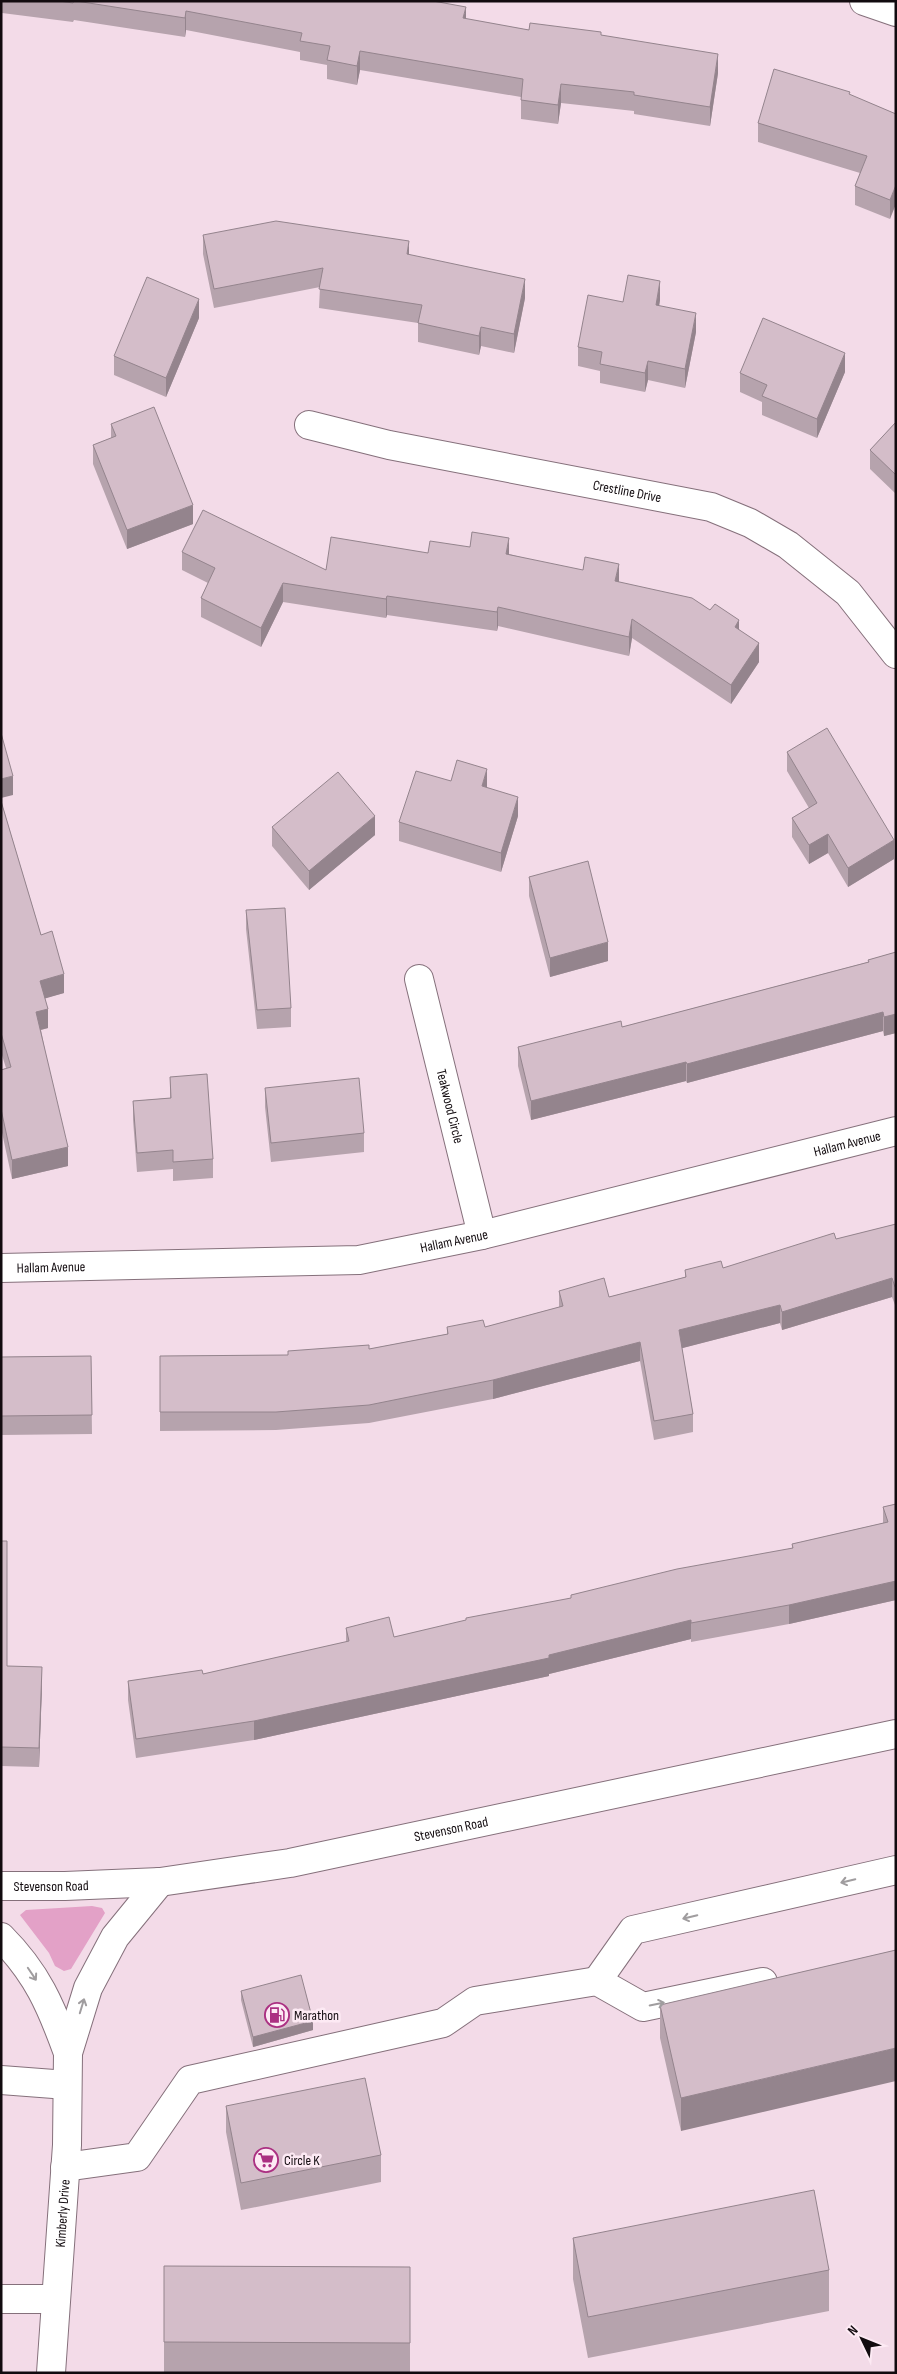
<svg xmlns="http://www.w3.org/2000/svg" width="897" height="2374" font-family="'Sofia Sans Condensed',sans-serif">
<rect width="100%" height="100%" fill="#f3dbe8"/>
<path fill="#e3a1c7" d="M 92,1906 L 102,1908 L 105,1913 L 71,1969 L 64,1971 L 55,1966 L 49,1953 L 20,1915 L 26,1910 Z"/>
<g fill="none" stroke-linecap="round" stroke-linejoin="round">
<defs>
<g id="minor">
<path d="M 864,1 L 896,12"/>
<path id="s1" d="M 309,425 L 389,445 L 711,507 L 750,523 L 788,545 L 848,593 L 896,654"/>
<path id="s2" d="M 419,979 L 482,1235"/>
<path id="s3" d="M 1,1268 L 359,1260 L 482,1235 L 896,1131"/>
<path d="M 1,1937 C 37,1973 51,2006 68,2053"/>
<path d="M 597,1981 L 633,1930 L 896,1870"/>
<path d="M 1,2080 L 67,2085"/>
<path d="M 65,2167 L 137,2157 L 190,2080 L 443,2023 L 475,2001 L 597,1981 L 643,2007 L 763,1982"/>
<path d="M 1,2299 L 55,2299"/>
<path id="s4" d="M 51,2373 L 67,2145 L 68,2053 L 88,1988 L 115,1937 L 160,1882"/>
</g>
<g id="major">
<path id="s5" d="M 1,1886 L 65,1886 L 160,1882 L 290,1863 L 896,1734"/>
</g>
</defs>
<use href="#minor" stroke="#85707b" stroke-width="30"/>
<use href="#major" stroke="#85707b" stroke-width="30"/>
<use href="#minor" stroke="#fff" stroke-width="28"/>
<use href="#major" stroke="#fff" stroke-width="28"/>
</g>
<path fill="#b6a3ad" d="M 1,1 L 433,1 L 466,19 L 529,30 L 601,35 L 718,73 L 710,126 L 634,114 L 634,111 L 561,103 L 558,124 L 521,119 L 521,97 L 360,70 L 357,85 L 327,79 L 327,65 L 300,60 L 300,52 L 186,30 L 185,37 L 74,20 L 73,22 L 2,13 Z
M 850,95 L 896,114 L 890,219 L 855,205 L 855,186 L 860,173 L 758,142 L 758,123 Z
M 203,235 L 409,255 L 525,298 L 514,353 L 481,346 L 479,355 L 418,342 L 418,323 L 319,308 L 320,287 L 214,308 L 203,254 Z
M 660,300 L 659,306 L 696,332 L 685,388 L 648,380 L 645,392 L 600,383 L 600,371 L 578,366 L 578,347 L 623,302 Z
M 199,318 L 166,397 L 114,375 L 114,356 Z
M 845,372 L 817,438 L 762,415 L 762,402 L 740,392 L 740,373 Z
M 896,422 L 896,494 L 870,469 L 870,450 Z
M 111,424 L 193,524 L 127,549 L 93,464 L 93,445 L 111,438 Z
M 182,552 L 326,570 L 428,553 L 509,554 L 619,582 L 739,629 L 759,662 L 731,704 L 632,638 L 629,656 L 498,626 L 497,631 L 387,615 L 386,618 L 283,602 L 261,647 L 201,617 L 201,598 L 208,583 L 182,570 Z
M 787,752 L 894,859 L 848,887 L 828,853 L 809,864 L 792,837 L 792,818 L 809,808 L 787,771 Z
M 451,781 L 487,788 L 518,816 L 501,872 L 399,841 L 399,822 Z
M 1,801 L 41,935 L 64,993 L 45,998 L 48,1028 L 41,1030 L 68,1166 L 12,1179 L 1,1128 L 1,1070 L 6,1068 L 1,1052 Z
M 272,827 L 375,835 L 309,890 L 272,846 Z
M 529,877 L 608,961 L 550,977 L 529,896 Z
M 246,910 L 291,1008 L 291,1027 L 257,1029 L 246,929 Z
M 896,952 L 896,1033 L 884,1036 L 883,1031 L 687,1083 L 686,1081 L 531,1120 L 518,1066 L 518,1047 L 622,1027 L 868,962 L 868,960 Z
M 170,1077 L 213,1159 L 213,1178 L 173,1181 L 173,1169 L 137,1172 L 133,1120 L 133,1101 L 170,1098 Z
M 265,1088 L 364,1133 L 364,1152 L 271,1162 L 265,1107 Z
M 896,1224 L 895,1305 L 892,1297 L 782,1330 L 780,1323 L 682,1348 L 693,1414 L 693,1432 L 654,1440 L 640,1361 L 493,1399 L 369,1423 L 276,1430 L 160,1431 L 160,1356 L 288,1355 L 369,1349 L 447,1334 L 447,1327 L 485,1327 L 559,1307 L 559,1291 L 609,1297 L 685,1277 L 685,1270 L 723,1268 Z
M 91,1356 L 92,1434 L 1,1435 L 1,1357 Z
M 896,1504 L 896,1600 L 789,1624 L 691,1642 L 691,1639 L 549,1674 L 549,1676 L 254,1740 L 136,1758 L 128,1700 L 128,1681 L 203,1674 L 346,1642 L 346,1628 L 394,1637 L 571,1598 L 571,1595 L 792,1548 L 792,1544 L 883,1523 L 883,1507 Z
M 1,1541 L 7,1666 L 42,1686 L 39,1767 L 1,1766 Z
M 896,1950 L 681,2131 L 660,2038 L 660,2005 Z
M 241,1991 L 313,2030 L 253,2047 L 241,2000 Z
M 226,2106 L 381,2155 L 381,2182 L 241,2210 L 226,2132 Z
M 573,2238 L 829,2270 L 829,2311 L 588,2358 L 573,2279 Z
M 164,2266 L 410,2267 L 410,2373 L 164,2373 Z"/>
<path fill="#94848d" d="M 466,7 L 466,26 L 463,18 Z
M 186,11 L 186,30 L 185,37 L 185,18 Z
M 360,51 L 360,70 L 357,85 L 357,66 Z
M 718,54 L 718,73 L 710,126 L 710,107 Z
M 561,84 L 561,103 L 558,124 L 558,105 Z
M 896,185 L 896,204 L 890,219 L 890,200 Z
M 409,241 L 409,260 L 407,254 Z
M 525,279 L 525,298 L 514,353 L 514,334 Z
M 660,281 L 660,300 L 656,324 L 656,305 Z
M 199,299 L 199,318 L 166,397 L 166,378 Z
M 696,313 L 696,332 L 685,388 L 685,369 Z
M 481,327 L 481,346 L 479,355 L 479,336 Z
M 845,353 L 845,372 L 817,438 L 817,419 Z
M 648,361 L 648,380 L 645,392 L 645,373 Z
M 193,505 L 193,524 L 127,549 L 127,530 Z
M 509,538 L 509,557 L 506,554 Z
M 619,564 L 619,583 L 615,581 Z
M 283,583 L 283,602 L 261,647 L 261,628 Z
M 387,596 L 387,615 L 386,618 L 386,599 Z
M 498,607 L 498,626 L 497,631 L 497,612 Z
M 632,619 L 632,638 L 629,656 L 629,637 Z
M 739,620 L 739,639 L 735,627 Z
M 759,643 L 759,662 L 731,704 L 731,685 Z
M 487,769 L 487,788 L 482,786 Z
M 13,776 L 13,795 L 1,798 L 1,779 Z
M 518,797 L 518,816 L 501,872 L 501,853 Z
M 375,816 L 375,835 L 309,890 L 309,871 Z
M 828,834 L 828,853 L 809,864 L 809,845 Z
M 894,840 L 894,859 L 848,887 L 848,868 Z
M 608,942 L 608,961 L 550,977 L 550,958 Z
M 64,974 L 64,993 L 40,1000 L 40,981 Z
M 48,1009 L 48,1028 L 36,1031 L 36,1012 Z
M 883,1012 L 883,1031 L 687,1083 L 687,1064 Z
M 896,1014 L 896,1033 L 884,1036 L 884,1017 Z
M 686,1062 L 686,1081 L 531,1120 L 531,1101 Z
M 68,1147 L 68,1166 L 12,1179 L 12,1160 Z
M 892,1278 L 892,1297 L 782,1330 L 782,1312 Z
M 896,1286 L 896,1305 L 895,1305 L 895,1287 Z
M 780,1305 L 780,1323 L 679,1349 L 679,1330 Z
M 640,1342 L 640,1361 L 493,1399 L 493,1380 Z
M 896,1581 L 896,1600 L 789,1624 L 789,1605 Z
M 691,1620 L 691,1639 L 549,1674 L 549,1676 L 254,1740 L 254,1721 L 549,1655 Z
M 42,1667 L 42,1686 L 39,1767 L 39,1748 Z
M 313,2021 L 313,2030 L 253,2047 L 253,2037 Z
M 896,2048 L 896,2081 L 681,2131 L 681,2098 Z"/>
<path fill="#d4bdc9" stroke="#94848d" d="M 59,1 L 74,1 L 73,3 Z
M 76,1 L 433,1 L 466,7 L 463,18 L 529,30 L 530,23 L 601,32 L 601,35 L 718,54 L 710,107 L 634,95 L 634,92 L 561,84 L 558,105 L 521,100 L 523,79 L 360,51 L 357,66 L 327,60 L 330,46 L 300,41 L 302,33 L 186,11 L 185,18 Z
M 774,69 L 850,92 L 849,94 L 896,114 L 896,185 L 890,200 L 855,186 L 867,156 L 758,123 Z
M 276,221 L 409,241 L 407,254 L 525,279 L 514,334 L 481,327 L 479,336 L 418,323 L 422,305 L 319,289 L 323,268 L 214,289 L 203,235 Z
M 628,275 L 660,281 L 656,305 L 696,313 L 685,369 L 648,361 L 645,373 L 600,364 L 602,352 L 578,347 L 588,295 L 623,302 Z
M 147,277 L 199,299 L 166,378 L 114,356 Z
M 763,318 L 845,353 L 817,419 L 762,396 L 767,385 L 740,373 Z
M 154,407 L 193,505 L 127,530 L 93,445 L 116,436 L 111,424 Z
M 896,422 L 896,475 L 870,450 Z
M 203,510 L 326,570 L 331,537 L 428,553 L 430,541 L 470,547 L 472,532 L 509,538 L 506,554 L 583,570 L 585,557 L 619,564 L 615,581 L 692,598 L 710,610 L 715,604 L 739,620 L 735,627 L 759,643 L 731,685 L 632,619 L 629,637 L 498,607 L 497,612 L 387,596 L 386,599 L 283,583 L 261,628 L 201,598 L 215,568 L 182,552 Z
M 827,728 L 894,840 L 848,868 L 828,834 L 809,845 L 792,818 L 817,803 L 787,752 Z
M 1,733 L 13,776 L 1,779 Z
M 457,760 L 487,769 L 482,786 L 518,797 L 501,853 L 399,822 L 416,771 L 451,781 Z
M 338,772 L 375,816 L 309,871 L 272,827 Z
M 1,801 L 41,935 L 52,931 L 64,974 L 40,981 L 48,1009 L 36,1012 L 68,1147 L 12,1160 L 1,1109 L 1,1070 L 11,1067 L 1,1033 Z
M 588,861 L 608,942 L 550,958 L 529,877 Z
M 285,908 L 291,1008 L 257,1010 L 246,910 Z
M 896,952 L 896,1014 L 884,1017 L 883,1012 L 687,1064 L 686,1062 L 531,1101 L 518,1047 L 621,1021 L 622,1027 L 869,962 L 868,960 Z
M 207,1074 L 213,1159 L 173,1162 L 173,1150 L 137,1153 L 133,1101 L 171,1098 L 170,1077 Z
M 359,1078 L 364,1133 L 271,1143 L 265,1088 Z
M 896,1224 L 896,1286 L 895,1287 L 892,1278 L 782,1312 L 780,1305 L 679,1330 L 693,1414 L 654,1421 L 640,1342 L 493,1380 L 369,1405 L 276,1412 L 160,1412 L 160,1356 L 288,1355 L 288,1351 L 369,1345 L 369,1349 L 448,1334 L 447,1327 L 483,1320 L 485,1327 L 563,1306 L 559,1291 L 604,1278 L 609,1297 L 686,1277 L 685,1270 L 721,1261 L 723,1268 L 834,1233 L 836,1239 Z
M 91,1356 L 92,1415 L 1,1416 L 1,1357 Z
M 896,1504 L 896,1581 L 789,1605 L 691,1623 L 691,1620 L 549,1655 L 549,1658 L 254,1721 L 136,1739 L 128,1681 L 202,1670 L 203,1674 L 349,1641 L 346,1628 L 389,1617 L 394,1637 L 466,1620 L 466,1618 L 571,1598 L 571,1595 L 677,1569 L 793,1548 L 792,1544 L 888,1522 L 883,1507 Z
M 1,1541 L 7,1541 L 7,1666 L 42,1667 L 39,1748 L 1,1747 Z
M 896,1950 L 896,2048 L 681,2098 L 660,2005 Z
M 301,1975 L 313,2021 L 253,2037 L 241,1991 Z
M 365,2078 L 381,2155 L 241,2183 L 226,2106 Z
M 814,2190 L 829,2270 L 588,2317 L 573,2238 Z
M 164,2266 L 410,2267 L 410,2343 L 164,2342 Z"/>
<defs><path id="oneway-shaft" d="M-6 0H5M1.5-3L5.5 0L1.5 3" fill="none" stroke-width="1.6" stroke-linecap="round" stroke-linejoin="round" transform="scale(1.25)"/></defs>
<g stroke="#a09d9f">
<use href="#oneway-shaft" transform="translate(848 1881) rotate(167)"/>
<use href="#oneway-shaft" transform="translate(690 1917) rotate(167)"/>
<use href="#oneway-shaft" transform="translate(32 1974) rotate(56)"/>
<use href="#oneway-shaft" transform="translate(657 2004) rotate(-11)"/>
<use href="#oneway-shaft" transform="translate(82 2006) rotate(-73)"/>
</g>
<defs>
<symbol id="fuel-ring" viewBox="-11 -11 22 22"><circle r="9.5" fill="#fdeaf4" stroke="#ab3082" stroke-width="1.5"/><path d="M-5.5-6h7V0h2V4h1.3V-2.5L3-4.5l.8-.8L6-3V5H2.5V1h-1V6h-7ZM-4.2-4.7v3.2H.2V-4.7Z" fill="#ab3082"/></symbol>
<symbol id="supermarket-ring" viewBox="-11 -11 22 22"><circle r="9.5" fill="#fdeaf4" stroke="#ab3082" stroke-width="1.5"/><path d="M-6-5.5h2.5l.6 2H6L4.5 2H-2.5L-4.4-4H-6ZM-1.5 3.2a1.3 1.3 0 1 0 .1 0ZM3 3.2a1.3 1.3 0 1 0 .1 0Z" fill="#ab3082"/></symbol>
</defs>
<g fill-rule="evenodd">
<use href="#fuel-ring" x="263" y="2001" width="28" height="28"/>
<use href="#supermarket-ring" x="252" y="2146" width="28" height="28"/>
</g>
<g text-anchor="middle" stroke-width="5" stroke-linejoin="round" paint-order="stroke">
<g font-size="14" fill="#120b0f" stroke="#fdeaf4">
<text dy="5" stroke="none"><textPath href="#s1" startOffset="325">Crestline Drive</textPath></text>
<text dy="5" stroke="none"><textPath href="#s2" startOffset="131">Teakwood Circle</textPath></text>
<text dy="5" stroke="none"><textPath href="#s3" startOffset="860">Hallam Avenue</textPath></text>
<text dy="5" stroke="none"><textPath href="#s3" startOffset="455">Hallam Avenue</textPath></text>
<text dy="5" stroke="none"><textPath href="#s3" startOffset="50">Hallam Avenue</textPath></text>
<text dy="5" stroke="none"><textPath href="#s5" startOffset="455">Stevenson Road</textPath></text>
<text dy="5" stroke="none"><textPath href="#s5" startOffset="50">Stevenson Road</textPath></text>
<text dy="5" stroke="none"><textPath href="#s4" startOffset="160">Kimberly Drive</textPath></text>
</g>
<g font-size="14" fill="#120b0f" stroke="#fdeaf4" text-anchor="start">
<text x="294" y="2020">Marathon</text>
<text x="284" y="2165">Circle K</text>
</g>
</g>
<rect width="897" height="2374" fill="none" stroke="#120b0f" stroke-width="5"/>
<g transform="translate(862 2339) rotate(313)" stroke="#fdeaf4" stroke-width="4" paint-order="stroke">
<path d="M0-4L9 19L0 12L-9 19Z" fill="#120b0f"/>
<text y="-8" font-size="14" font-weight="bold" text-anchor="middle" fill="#120b0f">N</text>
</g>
</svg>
